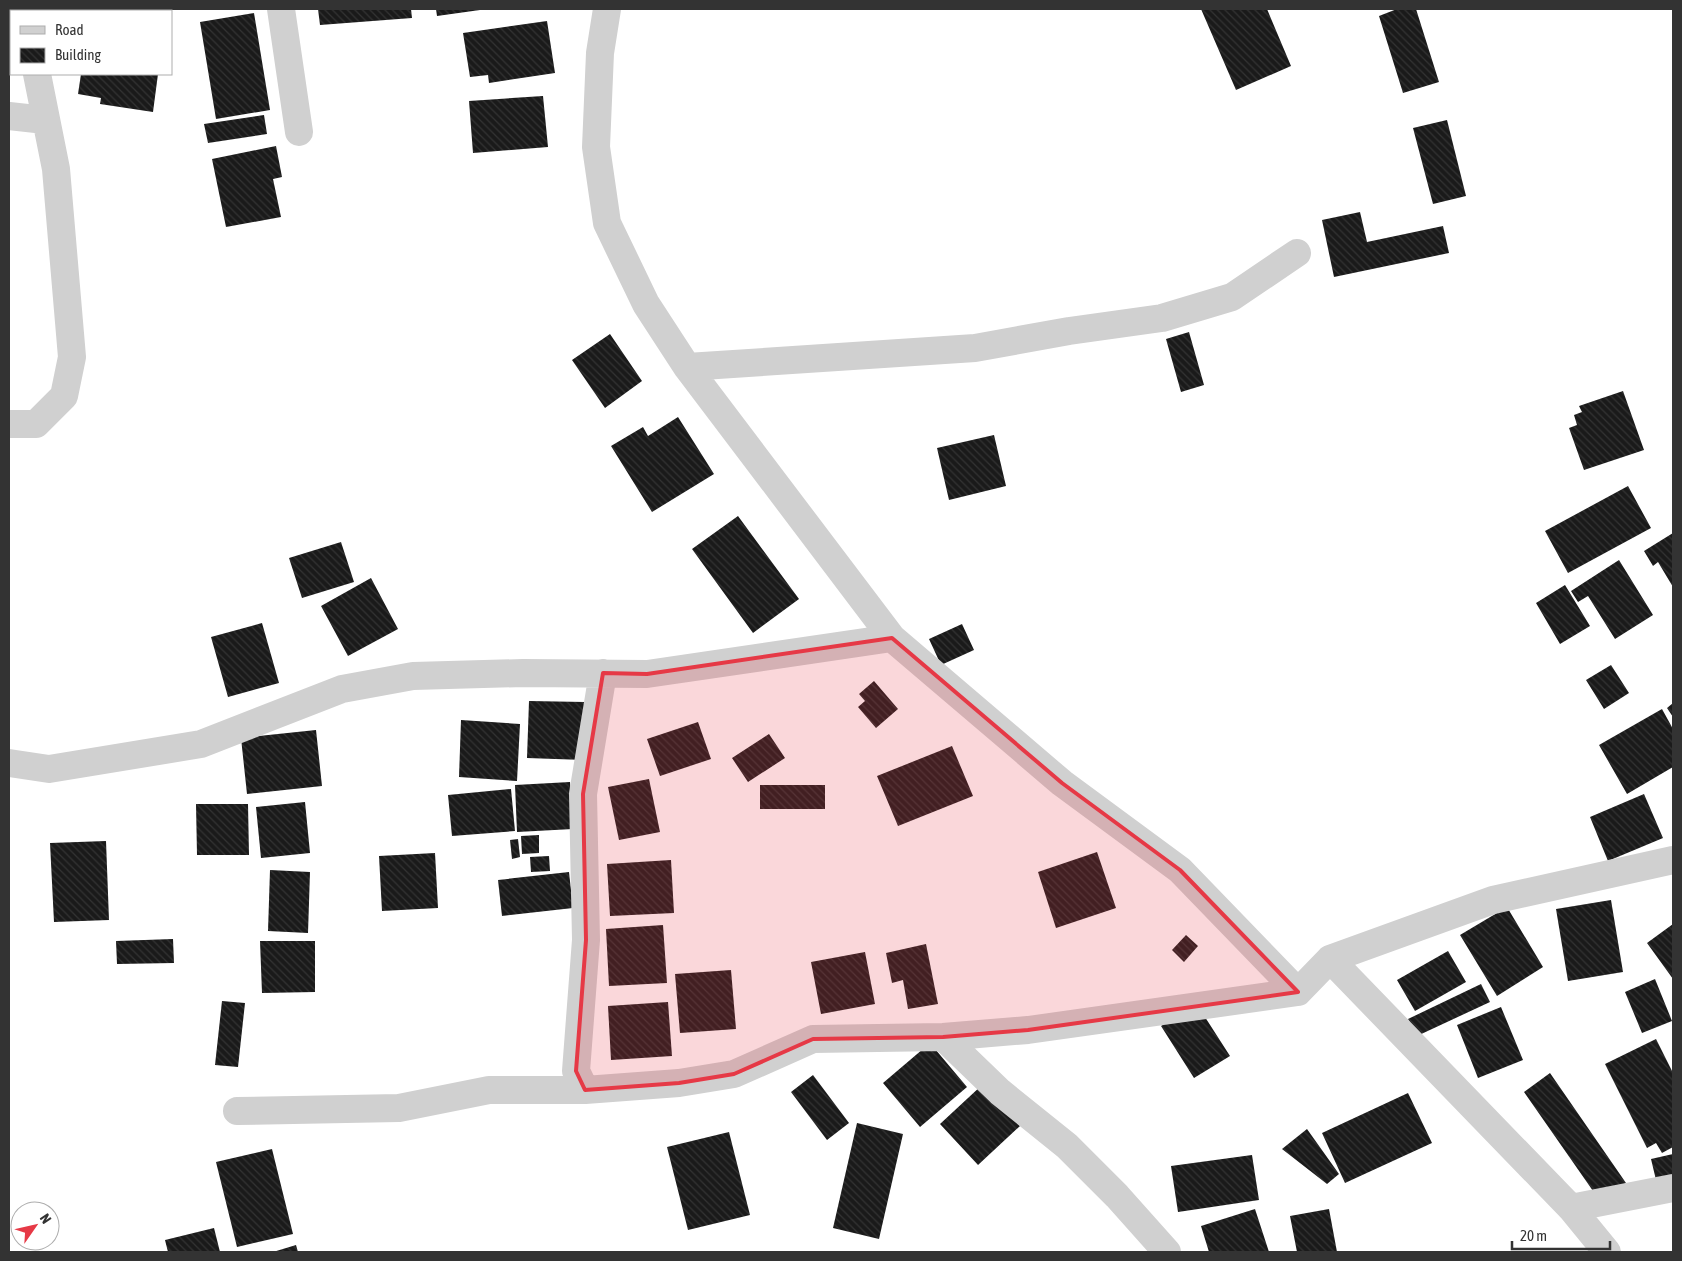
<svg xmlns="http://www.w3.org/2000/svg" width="1682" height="1261" font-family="'Asap Condensed',sans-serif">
<defs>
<pattern id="building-back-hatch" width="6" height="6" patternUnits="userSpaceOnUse" patternTransform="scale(1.25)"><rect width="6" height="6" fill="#1a1a1a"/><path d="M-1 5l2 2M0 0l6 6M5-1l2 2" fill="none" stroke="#333"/></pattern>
</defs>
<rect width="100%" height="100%" fill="#fff"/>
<path fill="url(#building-back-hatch)" d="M 318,9 L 411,9 L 412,18 L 320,25 Z
M 436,9 L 480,9 L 480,10 L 437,16 Z
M 1201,9 L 1267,9 L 1291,66 L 1236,90 Z
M 1397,9 L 1416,9 L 1439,82 L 1403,93 L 1379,16 Z
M 254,13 L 270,110 L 216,119 L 200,22 Z
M 547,21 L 555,73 L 489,83 L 488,75 L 470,77 L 463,33 Z
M 81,74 L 158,74 L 153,112 L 100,104 L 101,98 L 78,94 Z
M 543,96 L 548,147 L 473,153 L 469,101 Z
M 264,115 L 267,134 L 208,143 L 204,124 Z
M 1447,120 L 1466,196 L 1433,204 L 1413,128 Z
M 276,146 L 282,177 L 273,179 L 281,217 L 226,227 L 212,159 Z
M 1360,212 L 1367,242 L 1443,226 L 1449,253 L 1334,277 L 1322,220 Z
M 1189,332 L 1204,385 L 1181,392 L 1166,339 Z
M 610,334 L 642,381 L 605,408 L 572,360 Z
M 1623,391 L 1644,450 L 1584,470 L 1569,428 L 1577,425 L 1574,415 L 1582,412 L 1579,406 Z
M 678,417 L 714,474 L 652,512 L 611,446 L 643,427 L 648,436 Z
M 994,435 L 1006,486 L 949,500 L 937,448 Z
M 1628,486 L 1651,528 L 1568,573 L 1545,531 Z
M 738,516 L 799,599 L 753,633 L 692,549 Z
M 1673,533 L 1673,587 L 1658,562 L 1653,566 L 1644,551 Z
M 341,542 L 354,582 L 302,598 L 289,558 Z
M 1619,560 L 1653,615 L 1615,639 L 1588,596 L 1578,602 L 1571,591 Z
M 371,578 L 398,629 L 348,656 L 321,606 Z
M 1565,585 L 1590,626 L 1560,644 L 1536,603 Z
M 262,623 L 279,683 L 228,697 L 211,637 Z
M 962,624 L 974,650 L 941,665 L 929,639 Z
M 1611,665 L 1629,693 L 1604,709 L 1586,680 Z
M 874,681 L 898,709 L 876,728 L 858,707 L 865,701 L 859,694 Z
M 529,701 L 585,702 L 584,760 L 527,758 Z
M 1673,703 L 1673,717 L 1667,708 Z
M 1662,709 L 1673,729 L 1673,767 L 1627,794 L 1599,745 Z
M 461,720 L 520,724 L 517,781 L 459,777 Z
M 698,722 L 711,759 L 660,776 L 647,739 Z
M 316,730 L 322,786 L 247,794 L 241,738 Z
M 769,734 L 785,758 L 748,782 L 732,758 Z
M 952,746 L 973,796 L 898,826 L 877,776 Z
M 649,779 L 660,832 L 619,840 L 608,787 Z
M 570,782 L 573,829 L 517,832 L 515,785 Z
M 760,785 L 825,785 L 825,809 L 760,809 Z
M 511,789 L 515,831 L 452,836 L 448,795 Z
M 1644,794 L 1663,838 L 1608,861 L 1590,817 Z
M 305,802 L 310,853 L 261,858 L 256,807 Z
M 196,804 L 248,804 L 249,855 L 197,855 Z
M 539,835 L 539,853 L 522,854 L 521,836 Z
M 518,839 L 520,857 L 512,859 L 510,840 Z
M 106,841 L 109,920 L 54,922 L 50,843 Z
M 1097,852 L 1116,908 L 1056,928 L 1038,872 Z
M 435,853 L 438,908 L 382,911 L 379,856 Z
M 549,856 L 550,871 L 531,872 L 530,857 Z
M 671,860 L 674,913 L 610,916 L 607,864 Z
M 270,870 L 310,872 L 308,933 L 268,931 Z
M 569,872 L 573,908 L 502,916 L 498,880 Z
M 1611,900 L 1623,972 L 1568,981 L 1556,909 Z
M 1507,907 L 1543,967 L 1497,996 L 1460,935 Z
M 1673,924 L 1673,979 L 1647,943 Z
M 663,925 L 667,983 L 609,986 L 606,929 Z
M 1186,935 L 1198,946 L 1184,962 L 1172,950 Z
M 173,939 L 174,963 L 117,964 L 116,941 Z
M 260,941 L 315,941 L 315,992 L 262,993 Z
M 926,944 L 938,1004 L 908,1009 L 903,980 L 892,983 L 886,953 Z
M 1448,951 L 1466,982 L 1415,1011 L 1397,980 Z
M 865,952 L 875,1004 L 821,1014 L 811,962 Z
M 731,970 L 736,1029 L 680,1033 L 675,974 Z
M 1655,979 L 1672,1021 L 1642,1033 L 1625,992 Z
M 1481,984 L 1490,1002 L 1417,1036 L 1408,1019 Z
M 222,1001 L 245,1003 L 238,1067 L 215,1065 Z
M 668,1002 L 672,1056 L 611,1060 L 608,1006 Z
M 1196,1003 L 1230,1056 L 1194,1078 L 1161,1026 Z
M 1501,1007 L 1523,1060 L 1478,1078 L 1457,1025 Z
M 1656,1039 L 1673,1073 L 1673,1147 L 1662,1153 L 1656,1143 L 1647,1148 L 1605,1064 Z
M 930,1043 L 967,1087 L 920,1127 L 883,1083 Z
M 1550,1073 L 1626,1183 L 1600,1201 L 1524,1092 Z
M 813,1075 L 849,1123 L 827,1140 L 791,1092 Z
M 982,1085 L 1020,1126 L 978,1165 L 940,1124 Z
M 1408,1093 L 1432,1143 L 1345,1183 L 1322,1133 Z
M 857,1123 L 903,1134 L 879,1239 L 833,1228 Z
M 1307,1129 L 1339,1174 L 1327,1184 L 1282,1149 Z
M 729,1132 L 750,1215 L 688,1230 L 667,1147 Z
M 272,1149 L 293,1234 L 237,1247 L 216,1162 Z
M 1673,1154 L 1673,1176 L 1656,1180 L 1651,1159 Z
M 1252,1155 L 1259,1200 L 1178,1212 L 1171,1166 Z
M 1255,1209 L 1269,1252 L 1209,1252 L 1201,1226 Z
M 1329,1209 L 1337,1252 L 1297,1252 L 1290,1216 Z
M 214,1228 L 220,1252 L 168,1252 L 165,1240 Z
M 296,1245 L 298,1252 L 273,1252 Z"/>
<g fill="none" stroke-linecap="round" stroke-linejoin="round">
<path stroke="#d0d0d0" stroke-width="28" d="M 27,9 L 27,11
M 281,9 L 299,132
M 607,9 L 600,53 L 596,147 L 607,223 L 646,304 L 687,367 L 892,638 L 1062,783 L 1180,870 L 1298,992 L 1330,959 L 1571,1208 L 1607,1252
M 9,116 L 45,120
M 687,367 L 975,348 L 1069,331 L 1162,318 L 1232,297 L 1297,253
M 9,424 L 36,424 L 64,396 L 72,357 L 56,169 L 37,74
M 9,763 L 49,769 L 201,744 L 342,689 L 413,676 L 523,673 L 647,674 L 892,638
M 1330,959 L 1493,900 L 1673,860
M 943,1037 L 1000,1092 L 1067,1146 L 1117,1196 L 1167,1252
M 585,1090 L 576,1071 L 586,940 L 583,794 L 603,673
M 237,1111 L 399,1108 L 489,1090 L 585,1090 L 679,1083 L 734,1074 L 813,1039 L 943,1037 L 1028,1030 L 1298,992
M 1571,1208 L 1673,1188"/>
</g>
<path fill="#e63946" fill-opacity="0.2" stroke="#e63946" stroke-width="4" stroke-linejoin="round" d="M 892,638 L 1062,783 L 1180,870 L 1298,992 L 1028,1030 L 943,1037 L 813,1039 L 734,1074 L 679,1083 L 585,1090 L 576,1071 L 586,940 L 583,794 L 603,673 L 647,674 Z"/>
<rect width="1682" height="1261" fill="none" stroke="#333333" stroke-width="20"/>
<rect x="10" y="10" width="162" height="65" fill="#ffffff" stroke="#adadad"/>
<rect x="20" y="26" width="25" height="8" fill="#d0d0d0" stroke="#adadad"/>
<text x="55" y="35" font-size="15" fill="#333333">Road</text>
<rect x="20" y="48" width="25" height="15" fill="url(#building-back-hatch)" stroke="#adadad"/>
<text x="55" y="60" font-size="15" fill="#333333">Building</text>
<g transform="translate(35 1226) rotate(56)"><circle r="24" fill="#ffffff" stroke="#adadad"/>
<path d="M0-4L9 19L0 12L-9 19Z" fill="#e63946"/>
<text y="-8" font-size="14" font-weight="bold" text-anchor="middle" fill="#333333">N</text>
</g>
<path d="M1512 1241v8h98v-8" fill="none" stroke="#333333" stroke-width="2.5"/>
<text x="1520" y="1241" font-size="15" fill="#333333" stroke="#ffffff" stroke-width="4" paint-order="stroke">20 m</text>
</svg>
